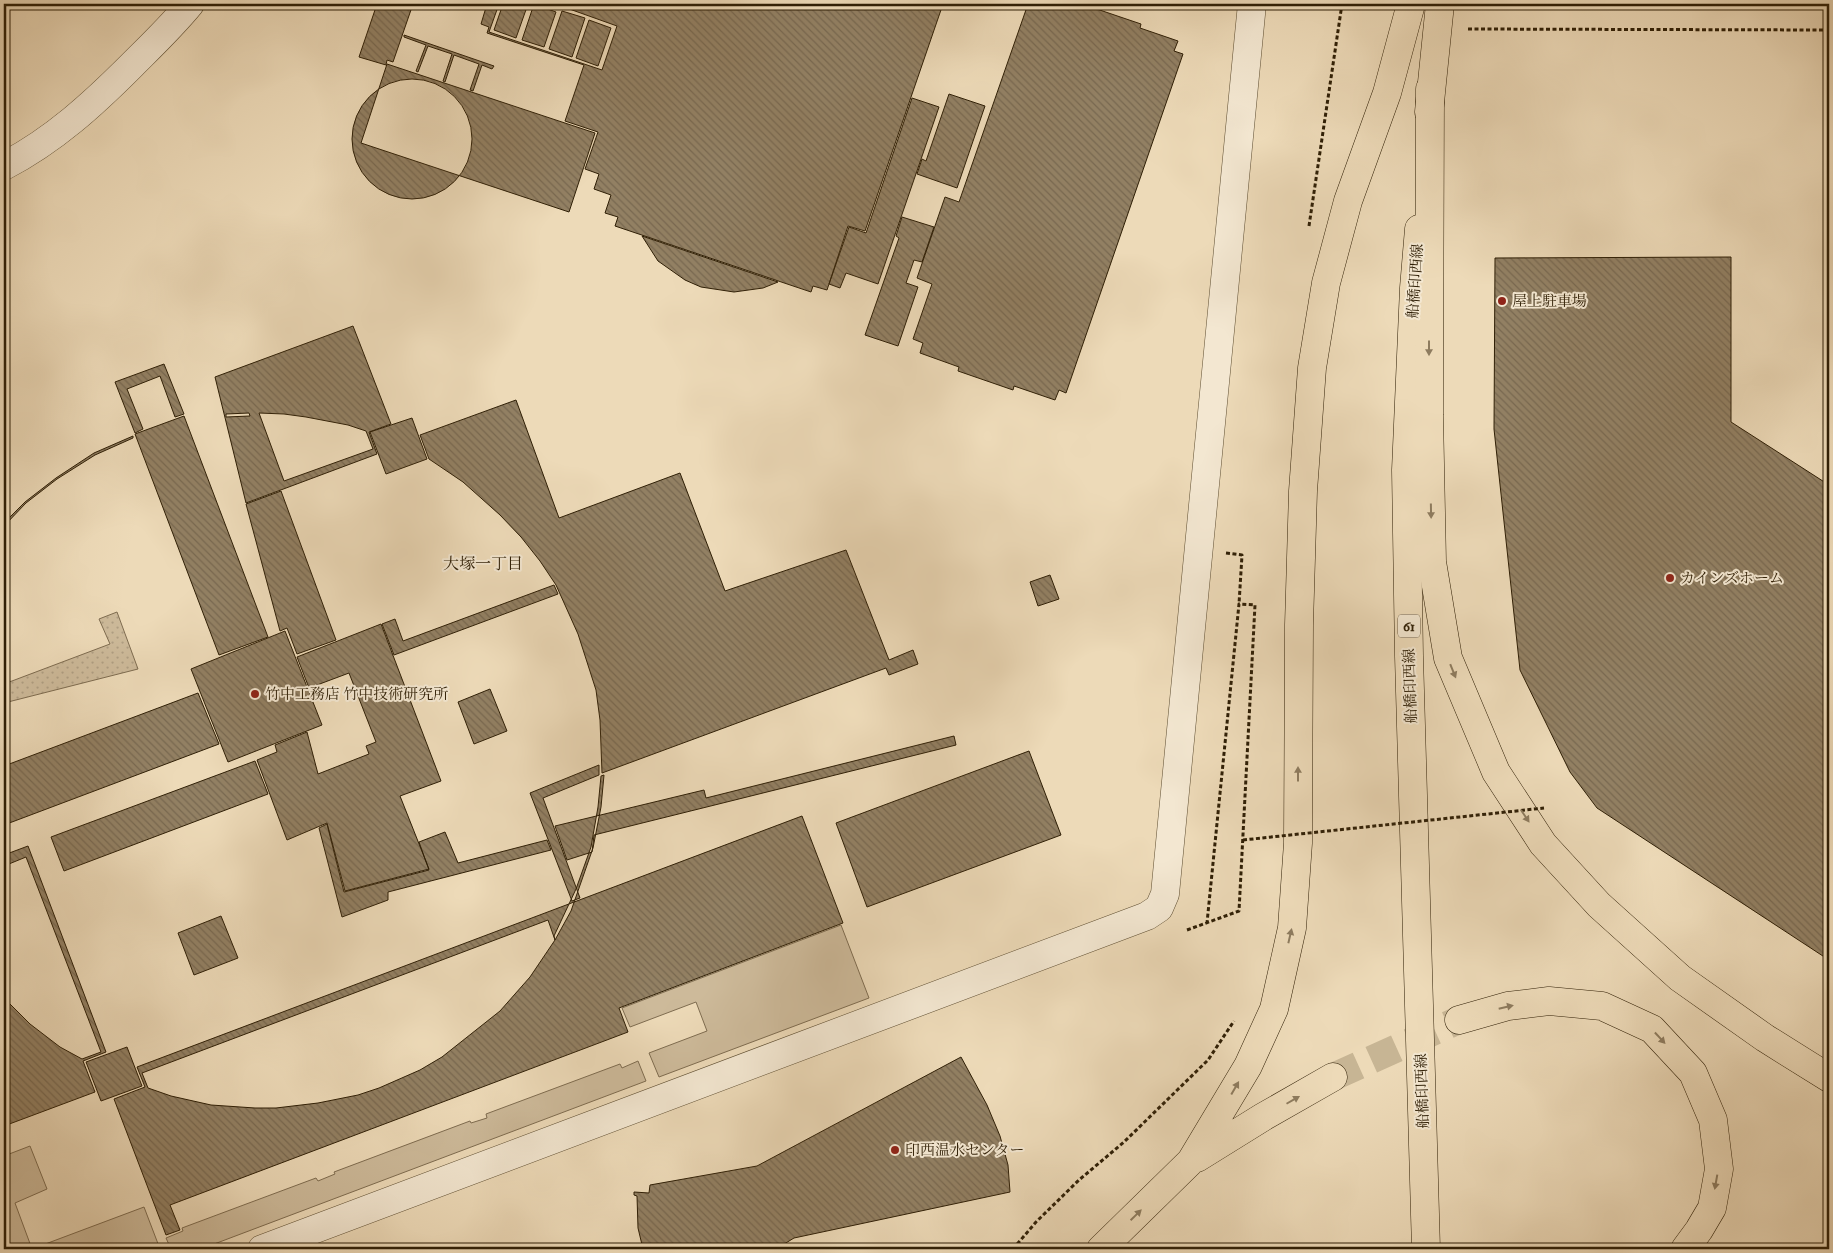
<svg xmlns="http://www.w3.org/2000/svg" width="1833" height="1253" font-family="'IM FELL Double Pica','Noto Serif JP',serif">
<defs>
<pattern id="garden-dots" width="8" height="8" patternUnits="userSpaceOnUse" patternTransform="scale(1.25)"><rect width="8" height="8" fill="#cdba9a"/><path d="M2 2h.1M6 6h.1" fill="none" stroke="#b09f83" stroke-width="1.8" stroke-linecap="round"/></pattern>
<pattern id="building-back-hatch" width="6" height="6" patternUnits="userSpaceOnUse" patternTransform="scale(1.25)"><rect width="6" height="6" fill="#928063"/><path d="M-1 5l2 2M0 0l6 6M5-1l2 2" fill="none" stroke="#786850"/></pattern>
</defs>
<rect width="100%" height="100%" fill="#eddab8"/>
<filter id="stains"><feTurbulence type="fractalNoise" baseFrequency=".004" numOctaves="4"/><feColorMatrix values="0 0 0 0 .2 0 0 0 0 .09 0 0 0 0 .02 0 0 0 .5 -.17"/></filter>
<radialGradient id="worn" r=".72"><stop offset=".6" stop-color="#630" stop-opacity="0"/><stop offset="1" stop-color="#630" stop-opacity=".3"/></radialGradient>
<path fill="#cdba9a" stroke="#7e6c50" d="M 841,925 L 869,998 L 659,1077 L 649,1053 L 707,1031 L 696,1002 L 630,1027 L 622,1008 Z
M 638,1061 L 646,1081 L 201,1249 L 171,1249 L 166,1238 L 183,1231 L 182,1228 L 316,1178 L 318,1181 L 335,1174 L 334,1172 L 470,1121 L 471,1123 L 487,1118 L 486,1114 L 620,1064 L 622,1068 Z
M 30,1146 L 47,1189 L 15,1203 L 32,1249 L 144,1207 L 160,1249 L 4,1249 L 4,1156 Z"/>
<path fill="url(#garden-dots)" stroke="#7e6c50" d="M 117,612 L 138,669 L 4,703 L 4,684 L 110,644 L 99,619 Z"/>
<path fill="url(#building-back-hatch)" stroke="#2f1f06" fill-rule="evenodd" d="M 377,4 L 413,4 L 393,62 L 387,60 L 386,65 L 359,57 Z
M 487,4 L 547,4 L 559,8 L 561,4 L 943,4 L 865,231 L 848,226 L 827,290 L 813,286 L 811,292 L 615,226 L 618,217 L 605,213 L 611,195 L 594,189 L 599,174 L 585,169 L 598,132 L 565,121 L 584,65 L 487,33 L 489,27 L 481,24 Z
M 499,4 L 503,4 L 494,30 L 516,38 L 528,4 L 543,4 L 560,9 L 561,6 L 617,26 L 602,70 L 489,32 ZM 534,4 L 556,12 L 544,47 L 522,40 ZM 562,11 L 585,18 L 572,57 L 549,49 ZM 589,20 L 611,28 L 598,66 L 576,58 Z
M 1028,4 L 1068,4 L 1080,8 L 1082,4 L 1141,24 L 1140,28 L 1178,41 L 1174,51 L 1183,54 L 1066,393 L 1059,390 L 1055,400 L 1014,386 L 1013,390 L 958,371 L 959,367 L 920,353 L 923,343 L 913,339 L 932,284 L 917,278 L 945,197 L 959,202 Z
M 404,35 L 494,66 L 492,69 L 482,65 L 473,91 L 470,90 L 479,64 L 454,55 L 445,82 L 443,81 L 452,54 L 428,46 L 418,72 L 416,71 L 426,45 L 404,37 Z
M 387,64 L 595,133 L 569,212 L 361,143 Z
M352 139a60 60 0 1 1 120 0a60 60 0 1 1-120 0Z
M 949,94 L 985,106 L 957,188 L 917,174 L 922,159 L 926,161 Z
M 912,98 L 939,107 L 878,284 L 846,273 L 840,288 L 829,284 L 849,227 L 866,233 Z
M 902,217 L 934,227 L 922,262 L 914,260 L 906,283 L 918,287 L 898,346 L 865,335 L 899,238 L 896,236 Z
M 642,236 L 778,282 L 763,288 L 734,292 L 701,287 L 685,280 L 658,261 Z
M 1731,257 L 1731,422 L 1829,485 L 1829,960 L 1597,808 L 1570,772 L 1520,670 L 1494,429 L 1495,258 Z
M 353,326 L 391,424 L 369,432 L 377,454 L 246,503 L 215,377 Z
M 164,364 L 184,414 L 175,417 L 160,376 L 127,389 L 143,429 L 135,433 L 115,382 Z
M 516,400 L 559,518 L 680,473 L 725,591 L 846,550 L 889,660 L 913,650 L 918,664 L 889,675 L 886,668 L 602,773 L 600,720 L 596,690 L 578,634 L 556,585 L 540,561 L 521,537 L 500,515 L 463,482 L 429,459 L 420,435 Z
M 249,413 L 250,416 L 226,417 L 226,414 Z
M 259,413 L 284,414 L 306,417 L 348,425 L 366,431 L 373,449 L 284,481 Z
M 184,416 L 268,637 L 219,655 L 135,434 Z
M 412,418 L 427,459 L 386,474 L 370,432 Z
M 133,436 L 133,438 L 95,455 L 57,479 L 26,503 L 4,526 L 4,523 L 25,502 L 56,478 L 94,453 Z
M 281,491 L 336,640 L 297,654 L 287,628 L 280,631 L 246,504 Z
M 1050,575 L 1059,599 L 1038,606 L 1030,582 Z
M 554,585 L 558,594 L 394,655 L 382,624 L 395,619 L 403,641 Z
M 381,624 L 441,781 L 400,796 L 429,869 L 345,891 L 327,823 L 287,840 L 257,760 L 277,752 L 275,745 L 307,732 L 318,774 L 369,754 L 366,746 L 376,742 L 349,673 L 309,688 L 297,657 Z
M 285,631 L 322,725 L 228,762 L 191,669 Z
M 490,689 L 507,731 L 474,744 L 458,702 Z
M 198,693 L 219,744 L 4,825 L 4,766 Z
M 954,736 L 956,745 L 594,835 L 592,852 L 567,860 L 555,826 L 704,790 L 706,798 Z
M 1029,751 L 1061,835 L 867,907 L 836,823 Z
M 255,761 L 268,794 L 64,871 L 51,837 Z
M 599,765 L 599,775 L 543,798 L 580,898 L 572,901 L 530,793 Z
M 604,775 L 601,807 L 593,848 L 571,911 L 555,940 L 554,936 L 576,889 L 591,847 L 598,807 L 601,776 Z
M 802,816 L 843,923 L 619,1008 L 628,1032 L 170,1205 L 180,1230 L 166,1235 L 114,1099 L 145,1087 L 137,1067 Z
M 327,824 L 344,892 L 429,870 L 419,842 L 445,832 L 458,863 L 547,840 L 551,850 L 388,892 L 388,900 L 342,917 L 319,828 Z
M 28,846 L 106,1052 L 83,1061 L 95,1092 L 4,1126 L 4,855 Z
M 26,857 L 101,1052 L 82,1059 L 60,1047 L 30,1024 L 4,998 L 4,866 Z
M 221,916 L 238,958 L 194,975 L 178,933 Z
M 548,920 L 555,940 L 530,977 L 500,1011 L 442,1057 L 420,1070 L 379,1088 L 358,1095 L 318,1103 L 276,1108 L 255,1108 L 211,1105 L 171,1096 L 148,1088 L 142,1073 Z
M 127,1047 L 142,1086 L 101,1101 L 86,1062 Z
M 961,1057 L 987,1105 L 1000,1136 L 1008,1165 L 1010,1192 L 794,1238 L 776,1249 L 643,1249 L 638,1228 L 637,1196 L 634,1195 L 634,1192 L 649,1193 L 650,1185 L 757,1166 Z"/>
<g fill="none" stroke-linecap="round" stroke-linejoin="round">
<path stroke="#c7b594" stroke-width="28" stroke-dasharray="28 14" stroke-linecap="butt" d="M 1333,1077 L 1459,1020"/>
<defs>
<path id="minor" d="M 262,1249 L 1147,916 L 1159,908 L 1165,894 L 1252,4"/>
<path id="tertiary" d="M 4,166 C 54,140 93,104 132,65 C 152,45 172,26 190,4"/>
<path id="primary" d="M 1429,112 L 1440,4
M 1419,229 L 1414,288 L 1406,470 L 1409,656 L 1426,1249"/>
<path id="trunk" d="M 1430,89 L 1429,415 L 1432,562 L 1448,658 L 1496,772 L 1543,844 L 1599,905 L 1680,978 L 1765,1038 L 1829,1078
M 1459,1020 L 1508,1006 L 1549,1001 L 1602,1006 L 1652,1029 L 1693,1073 L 1713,1120 L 1719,1169 L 1712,1208 L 1699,1230 L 1685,1249
M 1197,1158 L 1263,1117 L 1333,1077
M 1101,1249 L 1191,1161 L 1248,1066 L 1274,1009 L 1292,928 L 1298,843 L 1299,625 L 1303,491 L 1312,368 L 1326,283 L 1348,201 L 1387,93 L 1411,4"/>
</defs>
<use href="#minor" stroke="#5e4e32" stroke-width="29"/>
<use href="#tertiary" stroke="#5e4e32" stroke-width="29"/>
<use href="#primary" stroke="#2f1f06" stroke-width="29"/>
<use href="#trunk" stroke="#2f1f06" stroke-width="29"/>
<path stroke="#2f1f06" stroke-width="3" stroke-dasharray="4 2.5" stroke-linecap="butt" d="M 1468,29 L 1829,30
M 1309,226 L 1342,4
M 1226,553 L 1242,555 L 1239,604
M 1187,930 L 1239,911 L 1255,605 L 1239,604 L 1207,923
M 1013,1249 L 1036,1222 L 1079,1180 L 1124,1142 L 1208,1060 L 1234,1021"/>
<use href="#minor" stroke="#f3e7d1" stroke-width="28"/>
<use href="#tertiary" stroke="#f3e7d1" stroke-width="28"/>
<use href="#primary" stroke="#eddab8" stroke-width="28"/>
<use href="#trunk" stroke="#eddab8" stroke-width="28"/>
<path stroke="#2f1f06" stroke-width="3" stroke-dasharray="4 2.5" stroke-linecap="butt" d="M 1243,840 L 1544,808"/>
</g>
<defs><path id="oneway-solid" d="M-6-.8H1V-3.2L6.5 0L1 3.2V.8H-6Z" transform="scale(1.25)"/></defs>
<g fill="#8e7c5f">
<use href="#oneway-solid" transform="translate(1429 348) rotate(90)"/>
<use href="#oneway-solid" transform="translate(1431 511) rotate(89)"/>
<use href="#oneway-solid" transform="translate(1453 671) rotate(68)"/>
<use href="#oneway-solid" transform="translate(1298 774) rotate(-90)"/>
<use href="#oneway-solid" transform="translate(1525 816) rotate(56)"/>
<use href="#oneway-solid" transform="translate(1290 936) rotate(-77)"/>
<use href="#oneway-solid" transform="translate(1506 1007) rotate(-13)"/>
<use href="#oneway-solid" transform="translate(1660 1038) rotate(47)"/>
<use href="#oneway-solid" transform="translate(1235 1088) rotate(-60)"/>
<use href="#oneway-solid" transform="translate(1293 1100) rotate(-30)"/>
<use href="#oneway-solid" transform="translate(1716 1182) rotate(100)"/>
<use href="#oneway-solid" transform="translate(1136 1215) rotate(-44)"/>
</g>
<g fill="#8f2418" stroke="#f3e7d1" stroke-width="2">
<circle cx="1502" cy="301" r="5"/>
<circle cx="1670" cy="578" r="5"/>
<circle cx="255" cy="694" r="5"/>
<circle cx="895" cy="1150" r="5"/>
</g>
<g text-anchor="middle" stroke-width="4" stroke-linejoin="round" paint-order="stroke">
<rect fill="#f3e7d1" stroke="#6a5b43" stroke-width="1" x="1398" y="614.5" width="22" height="23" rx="4"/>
<g font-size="14" font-weight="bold" fill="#2f1f06">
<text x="1409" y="631">61</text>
</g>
<g font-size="15" fill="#2f1f06" stroke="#f3e7d1">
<text transform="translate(1415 281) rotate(-86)" y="5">船橋印西線</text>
<text transform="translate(1410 686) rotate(-92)" y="5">船橋印西線</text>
<text transform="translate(1422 1091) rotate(-92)" y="5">船橋印西線</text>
</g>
<g font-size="15" fill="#2f1f06" stroke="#f3e7d1" text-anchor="start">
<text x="1512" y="306">屋上駐車場</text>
<text x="1680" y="583">カインズホーム</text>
<text x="265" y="699">竹中工務店 竹中技術研究所</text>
<text x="905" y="1155">印西温水センター</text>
</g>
<g font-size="16" fill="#2f1f06" stroke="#f3e7d1">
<text x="483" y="569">大塚一丁目</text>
</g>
</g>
<rect width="1833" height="1253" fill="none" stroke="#eddab8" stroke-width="20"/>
<rect x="5" y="5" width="1823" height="1243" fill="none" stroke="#2f1f06" stroke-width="2.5"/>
<rect x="10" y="10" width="1813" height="1233" fill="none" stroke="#2f1f06"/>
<rect width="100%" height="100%" filter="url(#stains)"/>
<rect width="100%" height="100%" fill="url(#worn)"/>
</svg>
